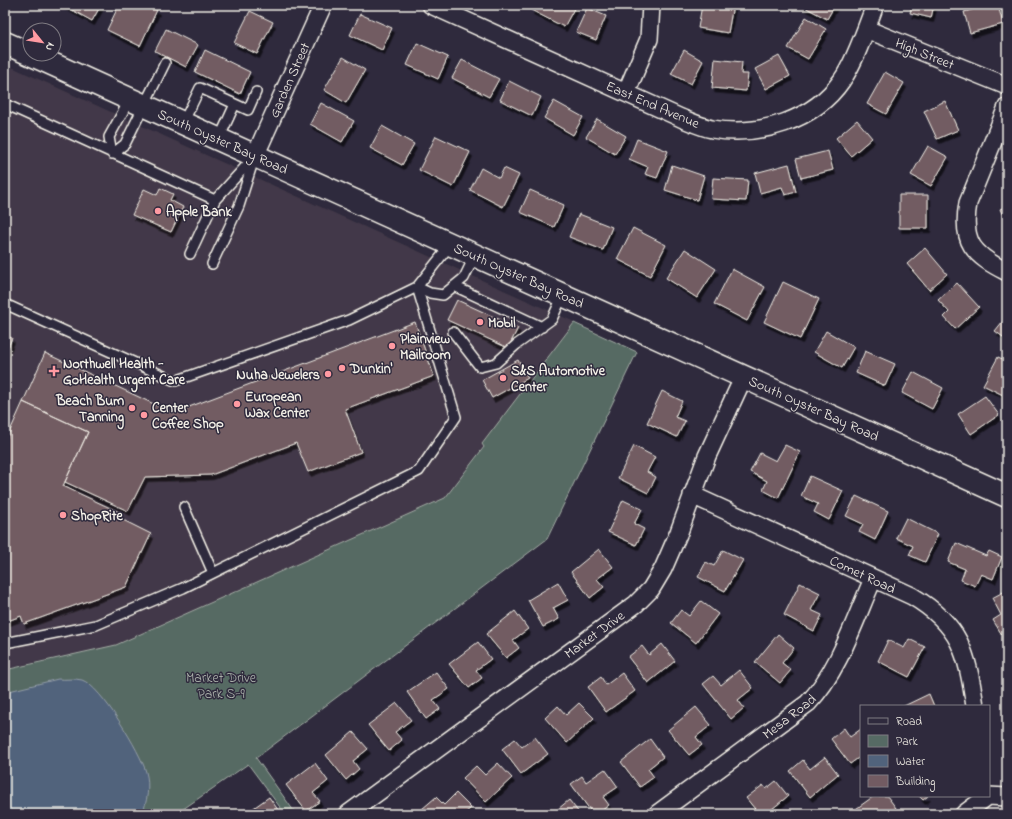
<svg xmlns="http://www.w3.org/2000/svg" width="1012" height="819" font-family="'Indie Flower',sans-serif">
<defs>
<filter id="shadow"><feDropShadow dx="2.5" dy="4.5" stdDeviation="0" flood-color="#0009"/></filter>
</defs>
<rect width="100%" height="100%" fill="#2f2a3d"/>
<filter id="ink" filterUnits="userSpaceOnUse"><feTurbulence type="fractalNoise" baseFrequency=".025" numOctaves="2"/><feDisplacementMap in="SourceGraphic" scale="8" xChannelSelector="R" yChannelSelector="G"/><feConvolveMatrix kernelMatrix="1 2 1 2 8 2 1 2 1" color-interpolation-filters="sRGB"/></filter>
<g filter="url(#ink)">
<path fill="#433948" d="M 5,64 L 572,321 L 574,323 L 482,444 L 484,446 L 445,498 L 116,645 L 5,669 Z"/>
<path fill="#566a64" stroke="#a5aea6" d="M 574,323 L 637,352 L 547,539 L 256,758 L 296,814 L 285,814 L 248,764 L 176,814 L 5,814 L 5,670 L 116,645 L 445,498 L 484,447 L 482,444 Z"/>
<path fill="#51637c" stroke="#929ca7" d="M 58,679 C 65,680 75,678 82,680 C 101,686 141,753 146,772 C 150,785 147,803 142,814 L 5,814 L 5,692 Z"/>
<path fill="#725b62" stroke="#f4f1e8" filter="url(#shadow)" d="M 63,5 L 101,5 L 92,21 Z
M 119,5 L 147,5 L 157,10 L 140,46 L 107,30 Z
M 533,5 L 576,5 L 564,27 L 531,10 Z
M 702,5 L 733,5 L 728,33 L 698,28 Z
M 801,5 L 835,5 L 827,19 Z
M 912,5 L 934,5 L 931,18 L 910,13 Z
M 990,5 L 998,5 L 1003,24 L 970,33 L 964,12 Z
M 587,8 L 606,16 L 596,40 L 576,32 Z
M 250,11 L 273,22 L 257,54 L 234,43 Z
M 360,14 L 392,28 L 382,50 L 350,35 Z
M 806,17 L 826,29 L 808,59 L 788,48 Z
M 166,29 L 198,45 L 186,67 L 155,51 Z
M 417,43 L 448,57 L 438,79 L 407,65 Z
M 205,50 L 250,72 L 240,94 L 195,72 Z
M 684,50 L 703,61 L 691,84 L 671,74 Z
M 779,56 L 790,76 L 766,89 L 755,69 Z
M 343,57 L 365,70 L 346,103 L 324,90 Z
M 715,59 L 742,62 L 741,74 L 748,74 L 746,91 L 712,88 Z
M 462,60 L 499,79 L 489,97 L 452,78 Z
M 885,72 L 904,83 L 886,114 L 867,104 Z
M 509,81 L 541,97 L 532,116 L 500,100 Z
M 554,101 L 583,117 L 573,135 L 544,118 Z
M 945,101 L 958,130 L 937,139 L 924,111 Z
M 321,103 L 354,121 L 342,142 L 310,124 Z
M 597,119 L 626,136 L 615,154 L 586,137 Z
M 857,120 L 872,138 L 851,156 L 836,138 Z
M 382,126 L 414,144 L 402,165 L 370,148 Z
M 436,136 L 470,152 L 453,187 L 419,170 Z
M 637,139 L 668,151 L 657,178 L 645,174 L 648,167 L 629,159 Z
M 928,146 L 948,157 L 931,186 L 911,175 Z
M 828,151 L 833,170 L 801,178 L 796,159 Z
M 789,164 L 796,192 L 785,195 L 782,187 L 760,193 L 755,173 Z
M 672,165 L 704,176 L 697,200 L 665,190 Z
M 481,168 L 499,178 L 504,168 L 519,175 L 503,207 L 470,190 Z
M 713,178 L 748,180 L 746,201 L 711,199 Z
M 160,188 L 173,194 L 170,200 L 183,207 L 171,232 L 132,215 L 144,189 L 157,195 Z
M 530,190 L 564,205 L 554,227 L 520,212 Z
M 899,195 L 928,195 L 928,228 L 899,228 Z
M 1007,206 L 1007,225 L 1000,209 Z
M 579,214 L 612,227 L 603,250 L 569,237 Z
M 633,228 L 666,245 L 650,276 L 617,259 Z
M 925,248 L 947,274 L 929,290 L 907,264 Z
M 685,249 L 716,269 L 697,298 L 666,278 Z
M 732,269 L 765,287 L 747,321 L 714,304 Z
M 783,282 L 819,299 L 800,339 L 764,322 Z
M 957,283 L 979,307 L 955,329 L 944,317 L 949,312 L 938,300 Z
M 457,300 L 518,328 L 508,348 L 447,320 Z
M 1007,316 L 1007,340 L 995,331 Z
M 415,322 L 434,376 L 345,409 L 361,452 L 308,472 L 296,443 L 211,475 L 145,477 L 128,511 L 65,482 L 88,432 L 23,402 L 45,353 L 173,413 Z
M 826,331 L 854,347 L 842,368 L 814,352 Z
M 5,335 L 12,338 L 5,354 Z
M 865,351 L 895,364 L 885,386 L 856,373 Z
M 998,357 L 1007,361 L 1007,393 L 1005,396 L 983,385 Z
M 518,360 L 528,378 L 492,398 L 482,380 Z
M 913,372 L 943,388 L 932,409 L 902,393 Z
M 662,391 L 682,401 L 675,417 L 685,421 L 677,437 L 647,423 Z
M 985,396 L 999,415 L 971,434 L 958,414 Z
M 23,402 L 88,432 L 63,486 L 121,513 L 119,518 L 151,534 L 126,587 L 24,624 L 21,616 L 5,622 L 5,442 Z
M 785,445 L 800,452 L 778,498 L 763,490 L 767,481 L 750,472 L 760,453 L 776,461 Z
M 634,446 L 655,457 L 647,472 L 656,477 L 648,493 L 618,478 Z
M 810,476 L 843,491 L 829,520 L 814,512 L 818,504 L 801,496 Z
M 856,496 L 888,511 L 875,540 L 859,532 L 863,524 L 846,516 Z
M 623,500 L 642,509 L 634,524 L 644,529 L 636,545 L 608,532 Z
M 906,518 L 938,534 L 925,562 L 909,555 L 913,546 L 896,538 Z
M 956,543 L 986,556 L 989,551 L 1002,557 L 993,579 L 981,574 L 975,586 L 961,580 L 965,569 L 948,562 Z
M 599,549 L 613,567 L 597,579 L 604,587 L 590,598 L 571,572 Z
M 723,550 L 743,560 L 725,591 L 698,577 L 706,562 L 714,566 Z
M 558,582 L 568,600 L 553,608 L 559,619 L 543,627 L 528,600 Z
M 800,583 L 820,593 L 811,610 L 822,615 L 814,631 L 784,615 Z
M 1007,590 L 1007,632 L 1002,635 L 993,620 L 1001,615 L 992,598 Z
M 701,601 L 718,614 L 696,643 L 671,623 L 681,610 L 689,616 Z
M 515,611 L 528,629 L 513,640 L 519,648 L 506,658 L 486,634 Z
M 778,634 L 794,648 L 782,663 L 791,670 L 780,683 L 755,662 Z
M 909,639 L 925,647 L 909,677 L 878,661 L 888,640 L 904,648 Z
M 478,642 L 491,659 L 476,670 L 482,678 L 469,688 L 449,664 Z
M 662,644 L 675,661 L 648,683 L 628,657 L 642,646 L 649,655 Z
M 739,670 L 753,688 L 738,700 L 744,708 L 731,719 L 703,684 L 713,676 L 721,685 Z
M 436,672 L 449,689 L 433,700 L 440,709 L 426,719 L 407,692 Z
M 622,673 L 635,691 L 606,712 L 588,687 L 601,677 L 606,685 Z
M 929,694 L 934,706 L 904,706 Z
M 397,703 L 411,720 L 395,732 L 402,740 L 389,751 L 368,725 Z
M 579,703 L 594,718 L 567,743 L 545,718 L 558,706 L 566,715 Z
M 696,707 L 711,725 L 696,737 L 702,745 L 689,755 L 668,730 Z
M 844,728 L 850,737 L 861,729 L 861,756 L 850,764 L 831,739 Z
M 353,732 L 368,749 L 353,761 L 359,769 L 346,780 L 326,755 Z
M 535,737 L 548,754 L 521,774 L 502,749 L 515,739 L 522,747 Z
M 650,739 L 663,757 L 648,769 L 654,777 L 640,787 L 621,762 Z
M 825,757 L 838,774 L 810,797 L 790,771 L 803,760 L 810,769 Z
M 315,763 L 328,781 L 313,793 L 320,801 L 306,811 L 286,785 Z
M 498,763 L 512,778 L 486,802 L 463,778 L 476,766 L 485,775 Z
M 605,769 L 618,787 L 603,797 L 609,805 L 597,814 L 593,814 L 571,784 L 582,776 L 586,782 Z
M 776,781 L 788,796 L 766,814 L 759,814 L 746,798 L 763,785 L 766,789 Z
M 456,793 L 471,808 L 464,814 L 427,814 L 422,809 L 436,797 L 444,805 Z
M 874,796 L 887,796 L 896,808 L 887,814 L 856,814 L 853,811 Z
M 919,796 L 928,796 L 923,800 Z
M 269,797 L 281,814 L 245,814 Z
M 569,800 L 580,814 L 552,814 Z"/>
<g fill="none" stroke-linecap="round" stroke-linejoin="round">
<defs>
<path id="lane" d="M 130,99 L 109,137 L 112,154 L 125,144 L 165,63
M 5,104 L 215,200
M 183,123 L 200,88 L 248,110 L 256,92
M 219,139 L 235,104
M 190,254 L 215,200 L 255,156
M 212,264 L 239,206 L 254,159
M 454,286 L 542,327
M 417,287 L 430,293 L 443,295 L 464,278 L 475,255
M 5,304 L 175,381 L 349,320 L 417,287 L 451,244
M 453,332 L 480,367 L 496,363 L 516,345 L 552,319 L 563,295
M 184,507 L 213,573
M 5,643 L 96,625 L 183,588 L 419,471 L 456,417 L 417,287"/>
<path id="street" d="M 431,5 L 681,118 C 691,122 702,127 712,129 C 759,137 814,121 842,80 C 855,62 867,26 875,5
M 866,29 L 1007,86
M 626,93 L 649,39 L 651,5
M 1007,107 L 968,203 C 961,242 973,255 1007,272
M 255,156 L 323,5
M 692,495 L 912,596 C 961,625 967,653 975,706
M 348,814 L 636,604 L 651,589 L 663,569 L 679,532 L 707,456 L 744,376
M 657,814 L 808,703 C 839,671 855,619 873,579
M 964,814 L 988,796 L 1007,797"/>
<path id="secondary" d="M 5,43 L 30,54
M 30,54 L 1007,496"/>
</defs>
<use href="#lane" stroke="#f4f1e8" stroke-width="12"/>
<use href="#street" stroke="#f4f1e8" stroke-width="20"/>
<use href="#secondary" stroke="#f4f1e8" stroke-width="25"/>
<use href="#lane" stroke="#2f2a3d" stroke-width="9"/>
<use href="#street" stroke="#2f2a3d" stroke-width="17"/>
<use href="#secondary" stroke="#2f2a3d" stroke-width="22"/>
</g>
</g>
<g fill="#ff9aa2" stroke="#2f2a3d" stroke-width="1.5">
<circle cx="158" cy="211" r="4"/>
<circle cx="480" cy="322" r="4"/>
<circle cx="392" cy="346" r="4"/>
<circle cx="342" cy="368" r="4"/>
<path d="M52 365h4v4h4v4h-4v4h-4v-4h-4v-4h4z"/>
<circle cx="328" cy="374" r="4"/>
<circle cx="503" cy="378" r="4"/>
<circle cx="237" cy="404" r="4"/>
<circle cx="132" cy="408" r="4"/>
<circle cx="144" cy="415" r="4"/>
<circle cx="63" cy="515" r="4"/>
</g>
<g text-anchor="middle" stroke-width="3" stroke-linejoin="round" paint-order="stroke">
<g font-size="14" fill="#f4f1e8" stroke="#2f2a3d">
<text transform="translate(925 53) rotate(22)" y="5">High Street</text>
<text transform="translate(289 80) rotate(-66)" y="5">Garden Street</text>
<text transform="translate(653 104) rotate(23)" y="5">East End Avenue</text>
<text transform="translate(223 141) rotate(24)" y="5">South Oyster Bay Road</text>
<text transform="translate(519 275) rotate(24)" y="5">South Oyster Bay Road</text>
<text transform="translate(814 408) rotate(24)" y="5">South Oyster Bay Road</text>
<text transform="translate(863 574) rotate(25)" y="5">Comet Road</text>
<text transform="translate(594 634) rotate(-36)" y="5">Market Drive</text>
<text transform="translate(789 716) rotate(-38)" y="5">Mesa Road</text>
</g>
<g font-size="14" font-weight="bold" fill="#f4f1e8" stroke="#2f2a3d" text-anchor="start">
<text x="166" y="216">Apple Bank</text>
<text x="488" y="327">Mobil</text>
<text x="400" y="343">Plainview<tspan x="400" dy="16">Mailroom</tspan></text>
<text x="63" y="368">Northwell Health -<tspan x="63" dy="16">GoHealth Urgent Care</tspan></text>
<text x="350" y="373">Dunkin'</text>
<text x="511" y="375">S&amp;S Automotive<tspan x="511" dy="16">Center</tspan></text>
<text x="320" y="379" text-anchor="end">Nuha Jewelers</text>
<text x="245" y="401">European<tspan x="245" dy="16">Wax Center</tspan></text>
<text x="124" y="405" text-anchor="end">Beach Bum<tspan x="124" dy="16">Tanning</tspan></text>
<text x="152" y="412">Center<tspan x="152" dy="16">Coffee Shop</tspan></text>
<text x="71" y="520">ShopRite</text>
</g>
<g font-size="14" fill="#adb4ad" stroke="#2f2a3d">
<text x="221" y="682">Market Drive<tspan x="221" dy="16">Park S-9</tspan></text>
</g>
</g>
<rect width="1012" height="819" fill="none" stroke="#2f2a3d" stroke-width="20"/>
<rect x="10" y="10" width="992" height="799" fill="none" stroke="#f4f1e8" stroke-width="1.5" filter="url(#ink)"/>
<rect x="860" y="705" width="130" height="92" fill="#2f2a3d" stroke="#7e7a81"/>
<rect x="868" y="718" width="20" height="6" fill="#2f2a3d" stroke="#7e7a81"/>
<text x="896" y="725" font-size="12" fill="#f4f1e8">Road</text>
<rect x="868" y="735" width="20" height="12" fill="#566a64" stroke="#7e7a81"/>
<text x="896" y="745" font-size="12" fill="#f4f1e8">Park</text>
<rect x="868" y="755" width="20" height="12" fill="#51637c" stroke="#7e7a81"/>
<text x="896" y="765" font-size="12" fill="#f4f1e8">Water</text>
<rect x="868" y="775" width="20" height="12" fill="#725b62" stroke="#7e7a81"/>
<text x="896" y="785" font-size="12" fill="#f4f1e8">Building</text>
<g transform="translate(42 42) rotate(120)"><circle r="19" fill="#2f2a3d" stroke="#7e7a81"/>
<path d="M0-3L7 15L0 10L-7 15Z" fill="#ff9aa2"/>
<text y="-6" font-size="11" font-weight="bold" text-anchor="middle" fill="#f4f1e8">N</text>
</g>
</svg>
